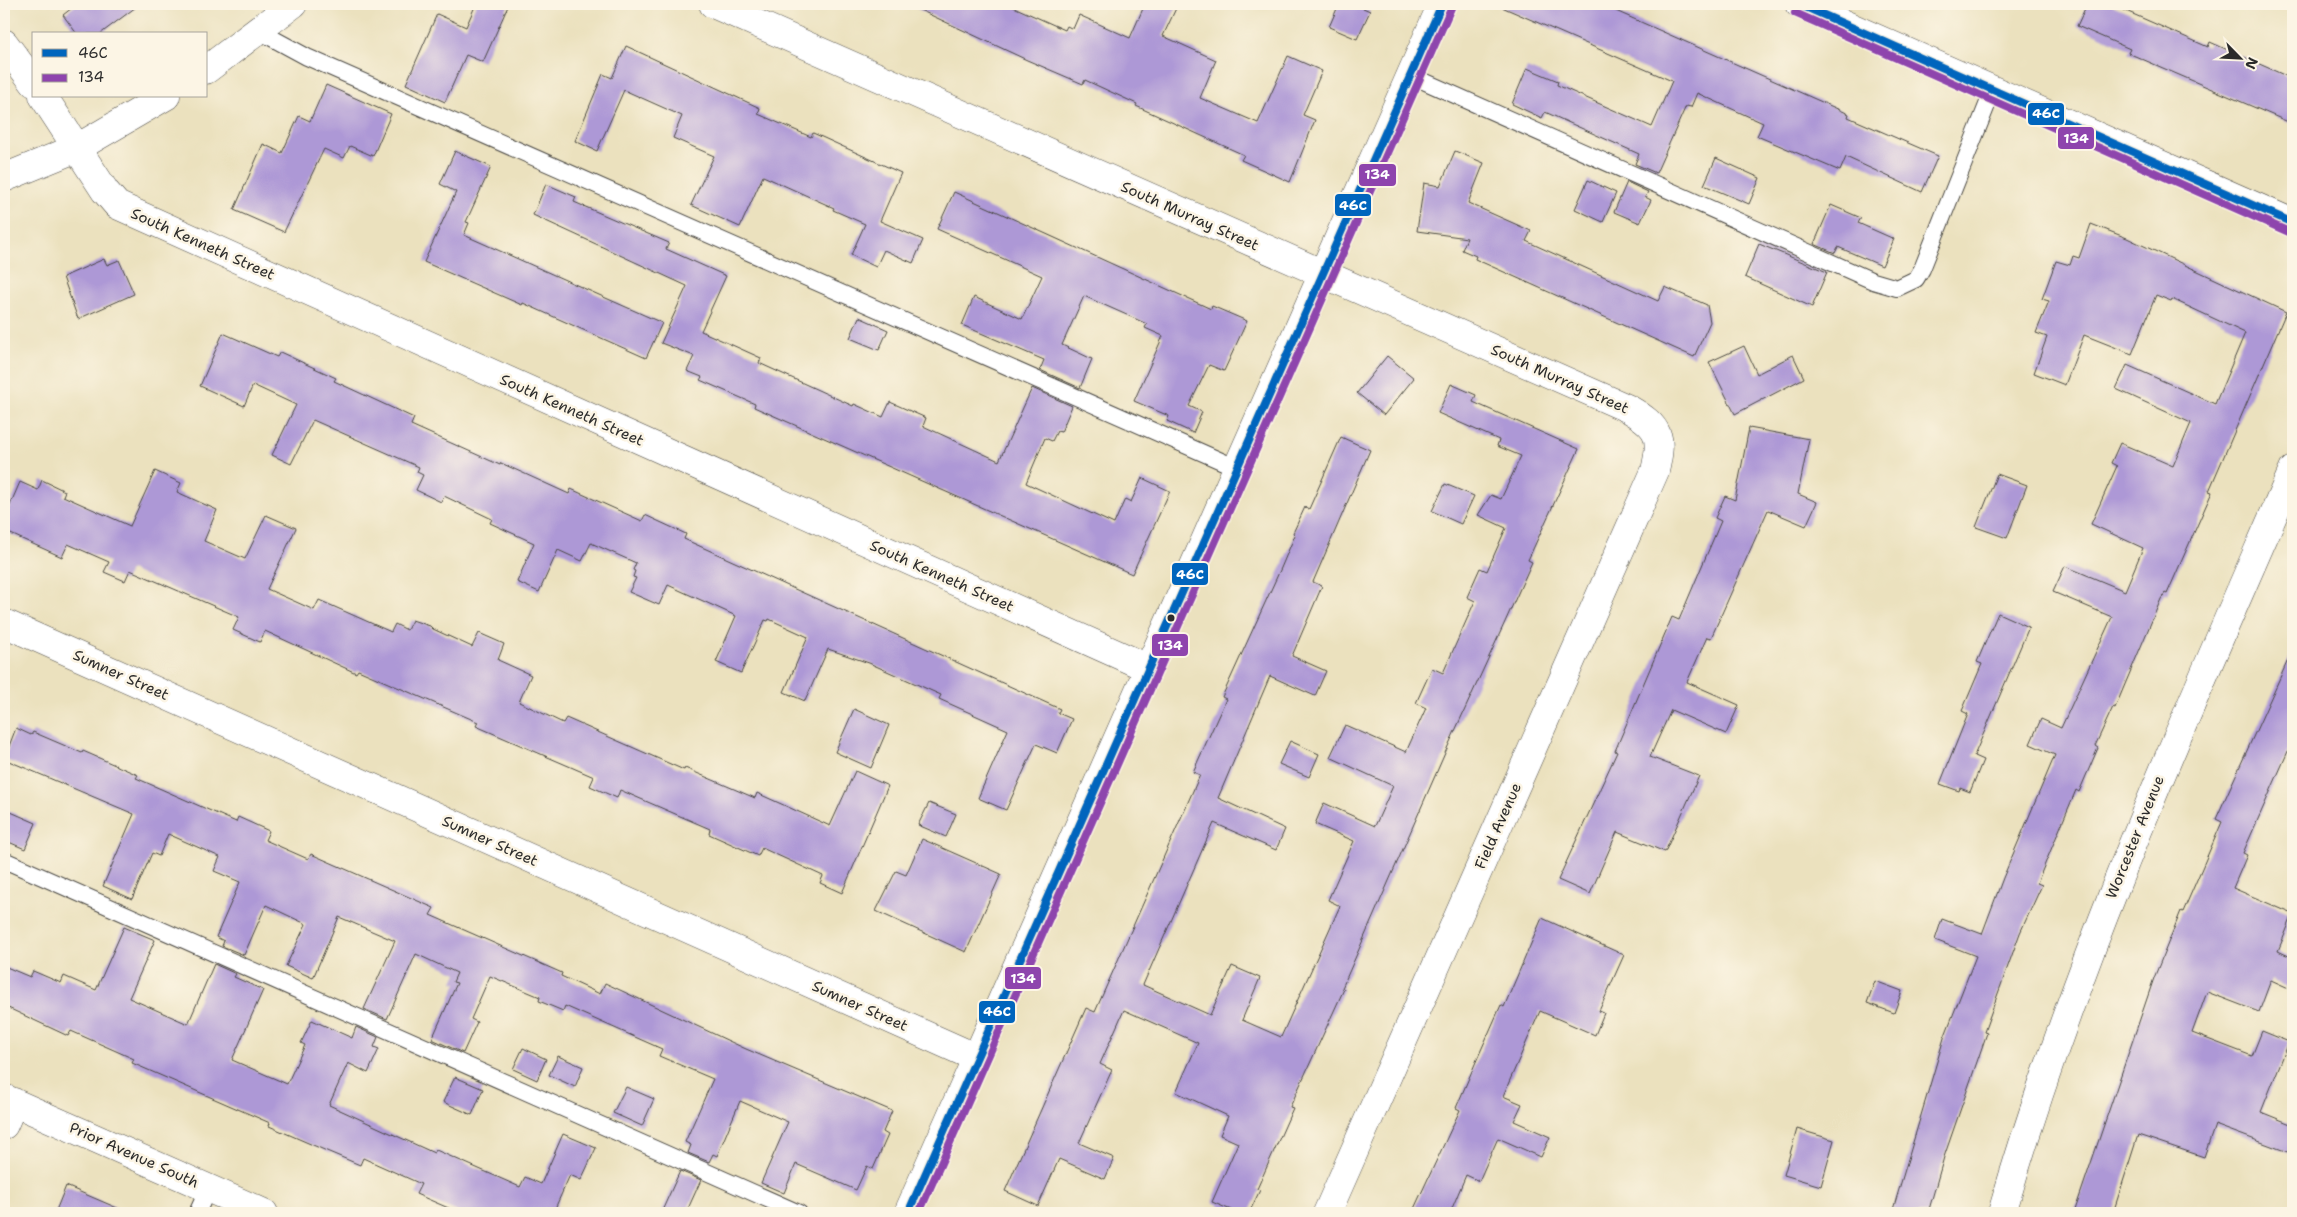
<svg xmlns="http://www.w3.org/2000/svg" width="2297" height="1217" font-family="'Shantell Sans',sans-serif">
<rect width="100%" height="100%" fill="#fcf5e5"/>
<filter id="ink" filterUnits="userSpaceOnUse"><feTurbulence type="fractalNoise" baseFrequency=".02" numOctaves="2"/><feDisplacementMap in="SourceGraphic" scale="10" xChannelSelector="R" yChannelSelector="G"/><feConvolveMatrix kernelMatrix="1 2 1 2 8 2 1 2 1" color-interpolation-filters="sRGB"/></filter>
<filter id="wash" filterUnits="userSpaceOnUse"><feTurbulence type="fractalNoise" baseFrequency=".0096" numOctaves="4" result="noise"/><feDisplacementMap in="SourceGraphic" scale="20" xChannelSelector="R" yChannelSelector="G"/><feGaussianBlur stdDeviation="1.12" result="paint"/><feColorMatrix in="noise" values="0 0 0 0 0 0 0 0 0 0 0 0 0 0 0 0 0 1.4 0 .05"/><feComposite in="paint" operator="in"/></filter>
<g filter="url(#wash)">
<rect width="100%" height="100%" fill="#ebe1be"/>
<g id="blocks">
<path fill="#ad98d6" d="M 77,4 L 140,4 L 100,34 L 77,34 L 63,15 Z
M 476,4 L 509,4 L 483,62 L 466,55 L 445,102 L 406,84 L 437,14 L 466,27 Z
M 907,4 L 1007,4 L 1065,30 L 1067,26 L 1073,29 L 1079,15 L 1130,38 L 1145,4 L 1178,4 L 1163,36 L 1216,60 L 1200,98 L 1258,123 L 1288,56 L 1322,71 L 1303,115 L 1315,120 L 1290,182 L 1241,160 L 1244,155 L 1136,106 L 1137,104 L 1085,80 L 1083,84 L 1027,60 Z
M 1339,4 L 1354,4 L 1370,11 L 1357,39 L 1329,27 Z
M 1495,4 L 1600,4 L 1849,114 L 1848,117 L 1938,156 L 1922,192 L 1846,157 L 1840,171 L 1757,136 L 1763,123 L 1697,93 L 1691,107 L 1686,106 L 1656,173 L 1635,164 L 1639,154 L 1545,112 L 1542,118 L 1512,104 L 1527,68 L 1558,81 L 1557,85 L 1652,127 L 1672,81 Z
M 2087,4 L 2110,4 L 2208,47 L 2210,42 L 2293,79 L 2293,124 L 2128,53 L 2130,49 L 2077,26 Z
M 626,46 L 760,108 L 758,114 L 811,137 L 813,133 L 901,173 L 880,221 L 923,240 L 913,263 L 884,250 L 876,267 L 851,255 L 865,224 L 833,210 L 834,208 L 763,176 L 740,227 L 691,205 L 714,156 L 673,138 L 682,116 L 624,90 L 597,151 L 575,141 L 603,74 L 612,78 Z
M 326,85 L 391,114 L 373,156 L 350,146 L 344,158 L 324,149 L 284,232 L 234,210 L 263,144 L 282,153 L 299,116 L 310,121 Z
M 455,151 L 491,167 L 466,222 L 469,223 L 464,235 L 662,323 L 646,358 L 523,303 L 522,305 L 424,262 L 456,192 L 440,184 Z
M 1455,151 L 1484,163 L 1468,203 L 1531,231 L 1526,241 L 1658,301 L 1665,287 L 1707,305 L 1710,322 L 1694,357 L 1475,259 L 1476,256 L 1462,250 L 1467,238 L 1417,231 L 1424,183 L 1440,186 Z
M 1716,158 L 1760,178 L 1749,204 L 1704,185 Z
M 1588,180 L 1616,193 L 1603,222 L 1575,209 Z
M 1627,182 L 1648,192 L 1645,197 L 1651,200 L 1640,223 L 1614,212 Z
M 546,184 L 576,197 L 574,202 L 669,243 L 666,249 L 726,276 L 701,331 L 761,358 L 759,363 L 853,406 L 854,404 L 883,417 L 890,402 L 926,418 L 923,426 L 999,461 L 1032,388 L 1072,406 L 1061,432 L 1057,431 L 1052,441 L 1045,438 L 1026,483 L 1114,524 L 1125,499 L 1131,502 L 1142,478 L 1170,491 L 1132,574 L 754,407 L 755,404 L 700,380 L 702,377 L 687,371 L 694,356 L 661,343 L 687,286 L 533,215 Z
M 954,192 L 1211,309 L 1212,306 L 1247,321 L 1224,371 L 1209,365 L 1189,406 L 1202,412 L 1193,433 L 1167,421 L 1169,416 L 1134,401 L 1163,336 L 1145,328 L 1147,324 L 1084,296 L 1062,345 L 1092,359 L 1080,388 L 1040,370 L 1044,360 L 962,325 L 974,297 L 1022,319 L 1042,276 L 937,229 Z
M 1831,205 L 1861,218 L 1858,223 L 1894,239 L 1882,266 L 1838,247 L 1835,253 L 1814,244 Z
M 2091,224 L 2127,238 L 2286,312 L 2209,491 L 2212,492 L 2167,594 L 2165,593 L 2161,599 L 2115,708 L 2113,707 L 2095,746 L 2098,748 L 2079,792 L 2076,790 L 2037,883 L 2042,885 L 2020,933 L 1984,1032 L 1987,1033 L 1944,1157 L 1928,1213 L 1892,1213 L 1944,1038 L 1976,956 L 1935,940 L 1942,919 L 1982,934 L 2003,878 L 2055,755 L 2030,744 L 2041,719 L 2061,728 L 2112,617 L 2053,592 L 2065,566 L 2125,591 L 2143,548 L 2091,524 L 2117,466 L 2111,463 L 2120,443 L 2173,466 L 2191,423 L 2116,389 L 2127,365 L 2215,404 L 2245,333 L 2172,299 L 2171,301 L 2156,295 L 2132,354 L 2084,335 L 2065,385 L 2034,373 L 2047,337 L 2036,333 L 2049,301 L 2042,299 L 2056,261 L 2070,265 L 2073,256 L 2079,258 Z
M 1759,244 L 1827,272 L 1812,307 L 1745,277 Z
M 104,259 L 107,265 L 119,260 L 134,294 L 78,319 L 63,277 Z
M 859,317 L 888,330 L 879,350 L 850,338 Z
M 223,333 L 277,357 L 280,352 L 336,378 L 334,381 L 414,418 L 411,425 L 500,465 L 501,463 L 569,494 L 571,489 L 642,521 L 645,515 L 686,534 L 684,539 L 1060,709 L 1058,713 L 1072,719 L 1057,753 L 1036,744 L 1006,810 L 978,798 L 1008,730 L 939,699 L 941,695 L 869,663 L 828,649 L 805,701 L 784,692 L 808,637 L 769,619 L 768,621 L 765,620 L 741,673 L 716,662 L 736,616 L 668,585 L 659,605 L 629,592 L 636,578 L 633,577 L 635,571 L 633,570 L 636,563 L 591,543 L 582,561 L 558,550 L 539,592 L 517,582 L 534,543 L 490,523 L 492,519 L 444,496 L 441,502 L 416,490 L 423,475 L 417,472 L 419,467 L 313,420 L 291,464 L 272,455 L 296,405 L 253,385 L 244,406 L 200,386 Z
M 1744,346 L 1757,374 L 1793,355 L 1804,378 L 1735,414 L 1709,362 Z
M 1387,356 L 1414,378 L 1384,415 L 1357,393 Z
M 1451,384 L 1476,395 L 1473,402 L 1579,449 L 1528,560 L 1532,562 L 1505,622 L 1449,744 L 1342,988 L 1344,989 L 1290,1107 L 1293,1108 L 1257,1189 L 1260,1190 L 1249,1213 L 1238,1213 L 1212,1202 L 1238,1143 L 1220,1135 L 1228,1116 L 1176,1092 L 1198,1043 L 1124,1010 L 1100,1064 L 1112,1070 L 1079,1143 L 1114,1158 L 1105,1179 L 1059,1159 L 1038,1206 L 1005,1191 L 1086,1008 L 1095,1012 L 1200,775 L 1193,772 L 1226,699 L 1222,697 L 1281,568 L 1295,535 L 1293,533 L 1305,507 L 1309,509 L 1341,437 L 1370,450 L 1313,582 L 1322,586 L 1292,656 L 1326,671 L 1315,696 L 1270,676 L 1218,798 L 1285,829 L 1276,850 L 1214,823 L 1143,985 L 1210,1015 L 1232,966 L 1260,978 L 1242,1020 L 1281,1037 L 1340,906 L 1328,900 L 1354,841 L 1315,824 L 1324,803 L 1375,826 L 1393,786 L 1330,757 L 1345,725 L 1406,752 L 1426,708 L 1416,703 L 1432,668 L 1443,673 L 1475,601 L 1467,597 L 1480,568 L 1487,571 L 1506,528 L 1478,515 L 1491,495 L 1501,499 L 1521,456 L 1497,446 L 1499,440 L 1438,413 Z
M 1749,428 L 1809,439 L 1798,494 L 1817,502 L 1806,526 L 1768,510 L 1711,638 L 1707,637 L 1687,682 L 1739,705 L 1726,734 L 1671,710 L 1650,757 L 1699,776 L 1665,852 L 1617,832 L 1590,894 L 1558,880 L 1617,752 L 1615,751 L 1672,617 L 1679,620 L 1721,521 L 1715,518 L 1725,496 L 1735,500 Z
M 155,471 L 181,483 L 177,492 L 217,510 L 204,541 L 245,559 L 266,515 L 296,528 L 267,589 L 314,610 L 319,600 L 391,632 L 395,624 L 407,630 L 412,620 L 430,626 L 433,629 L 472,647 L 479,633 L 504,644 L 498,660 L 531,675 L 519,702 L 563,723 L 566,718 L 684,770 L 685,768 L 755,798 L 757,793 L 830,826 L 855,771 L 888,786 L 842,893 L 820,883 L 823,876 L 762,848 L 758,856 L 709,834 L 710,829 L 620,790 L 617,798 L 590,786 L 594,777 L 476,726 L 478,722 L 358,670 L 356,673 L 265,631 L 260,642 L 233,630 L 239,617 L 130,570 L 125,581 L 104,572 L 109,562 L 68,544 L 62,557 L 4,531 L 4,519 L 20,482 L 38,490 L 42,480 L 65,491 L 63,496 L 130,526 Z
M 1997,474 L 2027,485 L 2007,538 L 1976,527 Z
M 1445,484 L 1474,496 L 1461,524 L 1432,511 Z
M 1998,613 L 2029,627 L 1974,756 L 1983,760 L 1970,792 L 1960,788 L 1959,791 L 1940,784 L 1968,714 L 1962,711 L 1982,664 L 1977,662 Z
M 2293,649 L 2293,740 L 2243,853 L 2247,855 L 2233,888 L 2293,914 L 2278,951 L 2293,958 L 2293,990 L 2271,980 L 2259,1012 L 2207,992 L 2192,1033 L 2252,1056 L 2262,1031 L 2289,1042 L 2261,1112 L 2293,1125 L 2293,1154 L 2215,1125 L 2204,1157 L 2138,1135 L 2113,1213 L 2074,1213 L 2154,978 L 2181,911 L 2183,912 L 2222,822 L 2216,819 Z
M 854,709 L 889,725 L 871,768 L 835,752 Z
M 16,728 L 31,735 L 33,732 L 82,753 L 83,751 L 138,775 L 136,778 L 236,822 L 238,817 L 269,831 L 265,840 L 308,859 L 311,854 L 434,908 L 430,915 L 562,973 L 561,976 L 600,994 L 605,983 L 746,1049 L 892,1111 L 883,1132 L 888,1135 L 873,1169 L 867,1166 L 856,1190 L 796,1164 L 784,1193 L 761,1183 L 788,1122 L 740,1101 L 717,1156 L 713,1154 L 709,1162 L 688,1153 L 691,1145 L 685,1142 L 713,1079 L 659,1056 L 662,1049 L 565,1006 L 563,1011 L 539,1001 L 540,997 L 490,976 L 471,1019 L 477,1022 L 463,1053 L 432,1039 L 457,983 L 453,982 L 457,973 L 416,954 L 387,1019 L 364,1009 L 395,941 L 339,917 L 313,978 L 286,966 L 306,924 L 266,905 L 244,955 L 222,946 L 224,941 L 216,937 L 240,882 L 214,871 L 220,857 L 168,834 L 159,856 L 152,853 L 132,899 L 103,886 L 134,814 L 4,759 Z
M 1290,741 L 1319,754 L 1309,777 L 1279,764 Z
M 929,803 L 956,814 L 946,837 L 918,825 Z
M 4,809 L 36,823 L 25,849 L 4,840 Z
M 922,839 L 1001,874 L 966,952 L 876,911 L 896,871 L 906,875 Z
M 1542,918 L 1624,955 L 1599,1011 L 1604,1013 L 1595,1035 L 1540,1011 L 1503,1096 L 1522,1104 L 1514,1121 L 1550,1137 L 1541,1157 L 1498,1138 L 1479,1181 L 1466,1175 L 1450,1213 L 1412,1213 L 1460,1110 L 1456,1108 L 1478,1057 L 1501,1005 L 1504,1007 Z
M 124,927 L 155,940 L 129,998 L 188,1024 L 214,964 L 236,974 L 234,977 L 263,990 L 232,1060 L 287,1084 L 305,1045 L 301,1043 L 312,1020 L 352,1038 L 356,1027 L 378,1037 L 374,1047 L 379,1049 L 368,1073 L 348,1063 L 329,1105 L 434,1153 L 436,1150 L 520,1187 L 525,1177 L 541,1184 L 563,1134 L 596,1148 L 581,1180 L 570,1175 L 553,1213 L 460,1213 L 416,1194 L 421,1184 L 363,1158 L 360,1165 L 329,1152 L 269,1126 L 270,1123 L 132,1063 L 134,1059 L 71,1031 L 68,1036 L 4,1006 L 4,966 L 30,977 L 33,971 L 61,983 L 64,976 L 96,990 Z
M 1875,981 L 1902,991 L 1894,1013 L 1867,1003 Z
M 523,1048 L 546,1059 L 537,1080 L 513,1069 Z
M 558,1056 L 583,1067 L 575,1087 L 549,1075 Z
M 455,1077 L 483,1089 L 472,1115 L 443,1102 Z
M 626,1087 L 654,1099 L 642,1126 L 613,1113 Z
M 1797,1129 L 1834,1140 L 1821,1186 L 1784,1175 Z
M 680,1171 L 701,1180 L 686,1213 L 661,1213 Z
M 66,1186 L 129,1213 L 55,1213 Z"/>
</g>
</g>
<g filter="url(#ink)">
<use href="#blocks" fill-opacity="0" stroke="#484641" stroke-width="1"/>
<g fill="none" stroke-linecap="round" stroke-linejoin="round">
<defs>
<path id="lane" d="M 259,31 L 307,57 L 1237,468
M 1410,75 L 1873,281 L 1897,288 L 1916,279 L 1922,269 L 1993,90
M 4,860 L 799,1213
M 197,1213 L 208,1189"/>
<path id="street" d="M 713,4 L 1629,409 C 1660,427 1663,437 1655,471 L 1327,1213
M 4,43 L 34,83
M 206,70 L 293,4
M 43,96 L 105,191 L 117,205 L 1148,668
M 4,178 L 77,148 L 166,96
M 4,623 L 977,1058
M 4,1098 L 264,1213
M 4,1125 L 14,1102
M 2002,1213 C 2076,957 2187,714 2293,470"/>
<path id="secondary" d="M 1799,4 L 2293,223
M 908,1213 L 1442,4"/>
</defs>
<use href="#lane" stroke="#484641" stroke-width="18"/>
<use href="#street" stroke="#484641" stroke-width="29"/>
<use href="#secondary" stroke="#484641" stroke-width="29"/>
<use href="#lane" stroke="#fff" stroke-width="16"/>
<use href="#street" stroke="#fff" stroke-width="28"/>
<use href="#secondary" stroke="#fff" stroke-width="28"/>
<defs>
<path id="bus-1" d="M 1799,4 L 2293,223
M 908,1213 L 1442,4"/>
<path id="bus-2" d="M 1795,13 L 2289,232
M 919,1213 L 1451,8"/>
</defs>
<use href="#bus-1" stroke="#fcf5e5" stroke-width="11"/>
<use href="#bus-2" stroke="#fcf5e5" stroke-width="11"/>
<use href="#bus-1" stroke="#0065bd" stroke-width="8"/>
<use href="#bus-2" stroke="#8e44ad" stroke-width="8"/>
</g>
</g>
<circle fill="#2b2b2b" stroke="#fcf5e5" stroke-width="2" cx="1171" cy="618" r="4.5"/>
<g text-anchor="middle" stroke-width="5" stroke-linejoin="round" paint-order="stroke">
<g font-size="15" fill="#2b2b2b" stroke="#fcf5e5">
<text transform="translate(1190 216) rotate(24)" y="5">South Murray Street</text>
<text transform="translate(203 244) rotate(24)" y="5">South Kenneth Street</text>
<text transform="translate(1560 379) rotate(24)" y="5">South Murray Street</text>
<text transform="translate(572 410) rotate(24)" y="5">South Kenneth Street</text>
<text transform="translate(942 576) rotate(24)" y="5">South Kenneth Street</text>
<text transform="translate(121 675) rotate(24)" y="5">Sumner Street</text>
<text transform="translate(1498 826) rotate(-66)" y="5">Field Avenue</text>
<text transform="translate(2135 837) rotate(-68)" y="5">Worcester Avenue</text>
<text transform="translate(490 841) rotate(24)" y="5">Sumner Street</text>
<text transform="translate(860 1006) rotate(24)" y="5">Sumner Street</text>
<text transform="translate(134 1155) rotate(24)" y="5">Prior Avenue South</text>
</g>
</g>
<g stroke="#fcf5e5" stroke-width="2">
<rect x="2027" y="102" width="38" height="24" rx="5" fill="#0065bd"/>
<rect x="2057" y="126" width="38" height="24" rx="5" fill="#8e44ad"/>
<rect x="1358" y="163" width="39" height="24" rx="5" fill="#8e44ad"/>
<rect x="1334" y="193" width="38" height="24" rx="5" fill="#0065bd"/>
<rect x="1171" y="562" width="38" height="24" rx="5" fill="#0065bd"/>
<rect x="1151" y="633" width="38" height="24" rx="5" fill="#8e44ad"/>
<rect x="1004" y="966" width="38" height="24" rx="5" fill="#8e44ad"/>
<rect x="978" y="1000" width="38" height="24" rx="5" fill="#0065bd"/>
</g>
<g font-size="14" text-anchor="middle" font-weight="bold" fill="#fff">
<text x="2046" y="118">46C</text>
<text x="2076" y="143">134</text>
<text x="1377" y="179">134</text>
<text x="1353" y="210">46C</text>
<text x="1190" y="579">46C</text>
<text x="1170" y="650">134</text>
<text x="1023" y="983">134</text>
<text x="997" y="1016">46C</text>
</g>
<rect width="2297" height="1217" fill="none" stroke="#fcf5e5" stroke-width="20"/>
<rect x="32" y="32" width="175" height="65" fill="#fcf5e5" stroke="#a8a49b"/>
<rect x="42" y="49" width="25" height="8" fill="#0065bd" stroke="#a8a49b"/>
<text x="78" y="58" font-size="15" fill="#2b2b2b">46C</text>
<rect x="42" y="74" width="25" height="8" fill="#8e44ad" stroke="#a8a49b"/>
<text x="78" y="82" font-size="15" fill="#2b2b2b">134</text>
<g transform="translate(2240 58) rotate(114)" stroke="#fcf5e5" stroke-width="4" paint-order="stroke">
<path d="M0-4L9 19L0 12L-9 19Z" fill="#2b2b2b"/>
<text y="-8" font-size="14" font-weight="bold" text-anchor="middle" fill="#2b2b2b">N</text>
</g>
</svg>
